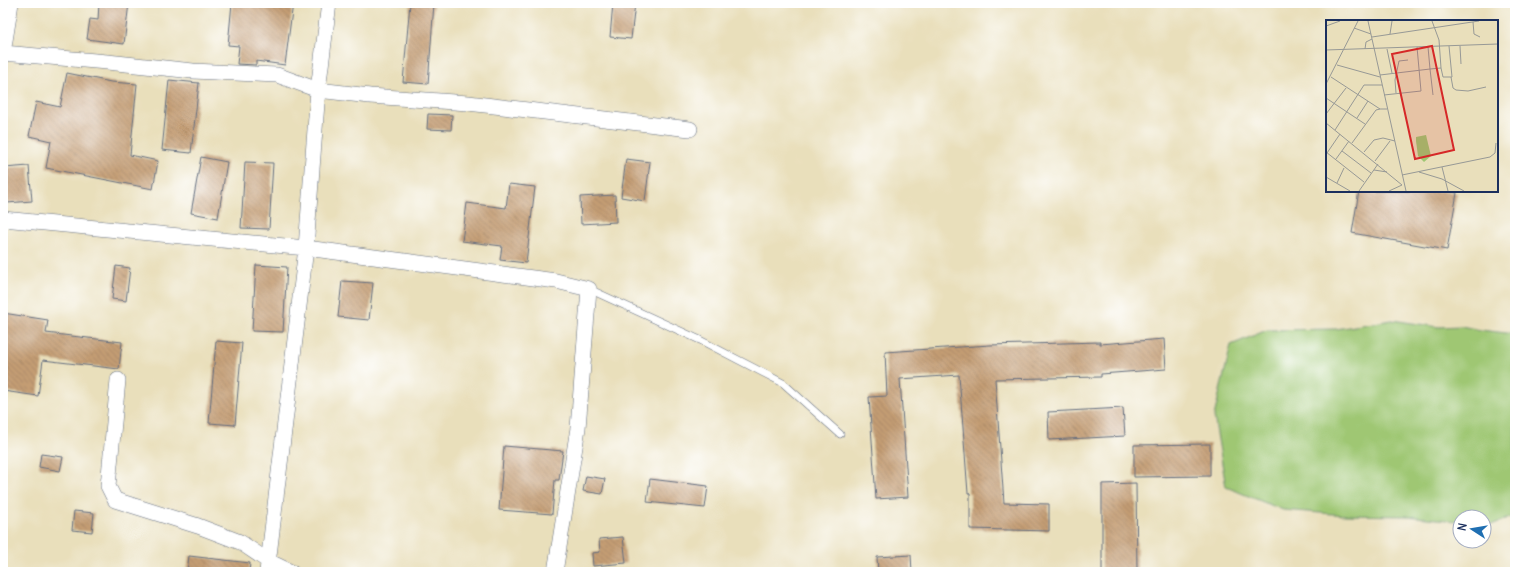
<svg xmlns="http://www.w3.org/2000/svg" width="1518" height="575" font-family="Delius,sans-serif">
<defs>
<pattern id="building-back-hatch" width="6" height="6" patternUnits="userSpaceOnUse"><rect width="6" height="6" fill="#c49d73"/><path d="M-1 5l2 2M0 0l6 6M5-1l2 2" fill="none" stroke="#9e8062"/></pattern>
</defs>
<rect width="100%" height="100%" fill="#fff"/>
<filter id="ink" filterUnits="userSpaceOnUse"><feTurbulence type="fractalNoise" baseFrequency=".025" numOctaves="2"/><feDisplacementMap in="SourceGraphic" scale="8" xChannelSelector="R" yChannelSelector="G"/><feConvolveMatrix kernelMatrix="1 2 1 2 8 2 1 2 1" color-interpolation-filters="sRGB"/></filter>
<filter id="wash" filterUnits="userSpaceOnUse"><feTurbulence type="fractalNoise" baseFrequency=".012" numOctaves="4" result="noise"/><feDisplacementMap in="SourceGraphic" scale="16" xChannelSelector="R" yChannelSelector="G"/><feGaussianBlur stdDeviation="0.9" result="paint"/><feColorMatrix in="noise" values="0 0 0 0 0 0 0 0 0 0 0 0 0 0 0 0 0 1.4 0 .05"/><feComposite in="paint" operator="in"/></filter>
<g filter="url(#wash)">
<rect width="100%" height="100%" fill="#e9dfbb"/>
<path fill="#9fc773" stroke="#5d7b68" d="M 1392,320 L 1439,327 L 1461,326 L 1481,330 L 1515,334 L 1515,516 L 1491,525 L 1484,522 L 1484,517 L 1460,517 L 1460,521 L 1457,521 L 1407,516 L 1345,515 L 1283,510 L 1226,487 L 1214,416 L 1231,345 L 1267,330 L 1336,329 Z"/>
<g id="blocks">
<path fill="url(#building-back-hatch)" d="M 99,3 L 129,3 L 124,44 L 87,39 L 90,19 L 98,20 Z
M 232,3 L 293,3 L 285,65 L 256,61 L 256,65 L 237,64 L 239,46 L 228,45 Z
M 410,3 L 434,3 L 428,84 L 403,82 Z
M 613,3 L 635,3 L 631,39 L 610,37 Z
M 67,73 L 111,82 L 137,84 L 130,155 L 158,161 L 153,189 L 46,168 L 51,141 L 29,136 L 36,102 L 60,107 Z
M 169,80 L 199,83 L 191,153 L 162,150 Z
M 428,114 L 452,115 L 451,130 L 427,129 Z
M 201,157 L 227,162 L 218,218 L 191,213 Z
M 626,159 L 650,162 L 645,201 L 621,197 Z
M 245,162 L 273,163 L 269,229 L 241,228 Z
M 29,166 L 32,201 L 7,203 L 4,168 Z
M 509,184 L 535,187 L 526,263 L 500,260 L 502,246 L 462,241 L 467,203 L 506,208 Z
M 1359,191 L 1446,191 L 1457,193 L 1447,250 L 1352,233 Z
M 615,195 L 616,222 L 581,224 L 580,197 Z
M 256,265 L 287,267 L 283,332 L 252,331 Z
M 116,266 L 130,268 L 126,301 L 112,299 Z
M 342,281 L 373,283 L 369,320 L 338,317 Z
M 3,313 L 48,320 L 46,333 L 122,342 L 119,369 L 43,360 L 38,396 L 3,391 Z
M 1164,339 L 1166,369 L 1101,374 L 1101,377 L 995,379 L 1004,503 L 1049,504 L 1049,531 L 970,529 L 970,493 L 968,493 L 959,375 L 900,379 L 908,497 L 876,499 L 869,397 L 887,396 L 885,352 L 990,345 L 1100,342 L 1100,344 Z
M 216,341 L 242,343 L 235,425 L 209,423 Z
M 1123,408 L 1125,436 L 1049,440 L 1048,412 Z
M 1210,444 L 1210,476 L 1134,477 L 1134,445 Z
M 504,446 L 563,451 L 559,480 L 555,480 L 552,514 L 499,510 Z
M 41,454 L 63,457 L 60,471 L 39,467 Z
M 586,476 L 605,479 L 602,494 L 583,491 Z
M 650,479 L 708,486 L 705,508 L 647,502 Z
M 1136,483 L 1137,572 L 1102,572 L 1102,484 Z
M 74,511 L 94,513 L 92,532 L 72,530 Z
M 623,537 L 626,563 L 593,566 L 592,553 L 600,552 L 599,539 Z
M 911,555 L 912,572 L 878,572 L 877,557 Z
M 189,556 L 250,563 L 249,572 L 187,572 Z"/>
</g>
</g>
<g filter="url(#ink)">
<use href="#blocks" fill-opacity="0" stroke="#636d7f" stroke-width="1"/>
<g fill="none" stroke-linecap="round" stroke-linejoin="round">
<defs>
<path id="service" d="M 589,289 L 700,340 L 783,383 L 840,434"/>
<path id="minor" d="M 3,53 L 107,62 L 193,71 L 277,75 L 318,90 L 329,3
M 3,53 L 11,3
M 3,219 L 306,248 L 556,281 L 589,289 L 578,428 L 555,572
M 118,380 L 108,486 L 115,500 L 198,526 L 240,542 L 268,561 L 291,572
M 267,572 L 306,248 L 318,90 L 370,96 L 468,103 L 690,129"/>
</defs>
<use href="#service" stroke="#636d7f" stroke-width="8"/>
<use href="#minor" stroke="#636d7f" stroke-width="16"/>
<use href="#service" stroke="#fff" stroke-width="7"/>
<use href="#minor" stroke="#fff" stroke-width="15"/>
</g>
</g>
<g transform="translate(1326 20)">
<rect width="172" height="172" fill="#e9dfbb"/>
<path d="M 100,115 L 105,136 L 98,142 L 92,136 L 90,121 L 90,117 Z" fill="#9fc773"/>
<path fill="none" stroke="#979996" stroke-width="1" d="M 42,1 L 80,171M 147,2 L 148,14 L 154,17M 0,6 L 14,1M 28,8 L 45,14M 64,14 L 66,1M 46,17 L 153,1M 134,26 L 135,44M 102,27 L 104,49 L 115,48 L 113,20 L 106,1M 39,29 L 40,22 L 46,19M 61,29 L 66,53M 0,30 L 172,24M 11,45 L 54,57M 115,48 L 117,57 L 126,57 L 123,26M 54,55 L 104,49 L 107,75M 5,57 L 54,89 L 61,89M 125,57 L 127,68 L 130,70 L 142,71 L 160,67M 0,64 L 32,1M 70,73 L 69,60 L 73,41 L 82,40M 58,75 L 95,71 L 91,27M 0,78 L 39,104M 0,94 L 20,68M 31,98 L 42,81M 0,103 L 76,165M 9,110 L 38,65 L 56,65M 26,123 L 50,90 L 54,89M 16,131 L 45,153M 0,132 L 38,162M 38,132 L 48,120 L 57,118 L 69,121M 1,133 L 14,114M 10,139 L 23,121M 49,141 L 64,121M 116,147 L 122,171M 48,150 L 61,152M 93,152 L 116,159 L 138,171M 76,155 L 164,137 L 169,133 L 170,123M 0,157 L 24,171M 11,163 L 18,148M 33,171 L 52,144M 63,171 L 76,165"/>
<path fill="#d62828" fill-opacity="0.15" stroke="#d62828" stroke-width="2" d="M 106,26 L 128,130 L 89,139 L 66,34 Z"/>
<rect width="172" height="172" fill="none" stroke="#1b2f5e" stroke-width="2"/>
</g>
<rect width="1518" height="575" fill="none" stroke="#fff" stroke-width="16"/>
<g transform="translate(1472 529) rotate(282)"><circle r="19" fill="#ffffff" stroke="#a4acbf"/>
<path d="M0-3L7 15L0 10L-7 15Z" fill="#1f6fb2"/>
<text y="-6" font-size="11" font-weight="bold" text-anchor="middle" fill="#1b2f5e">N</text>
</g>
</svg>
